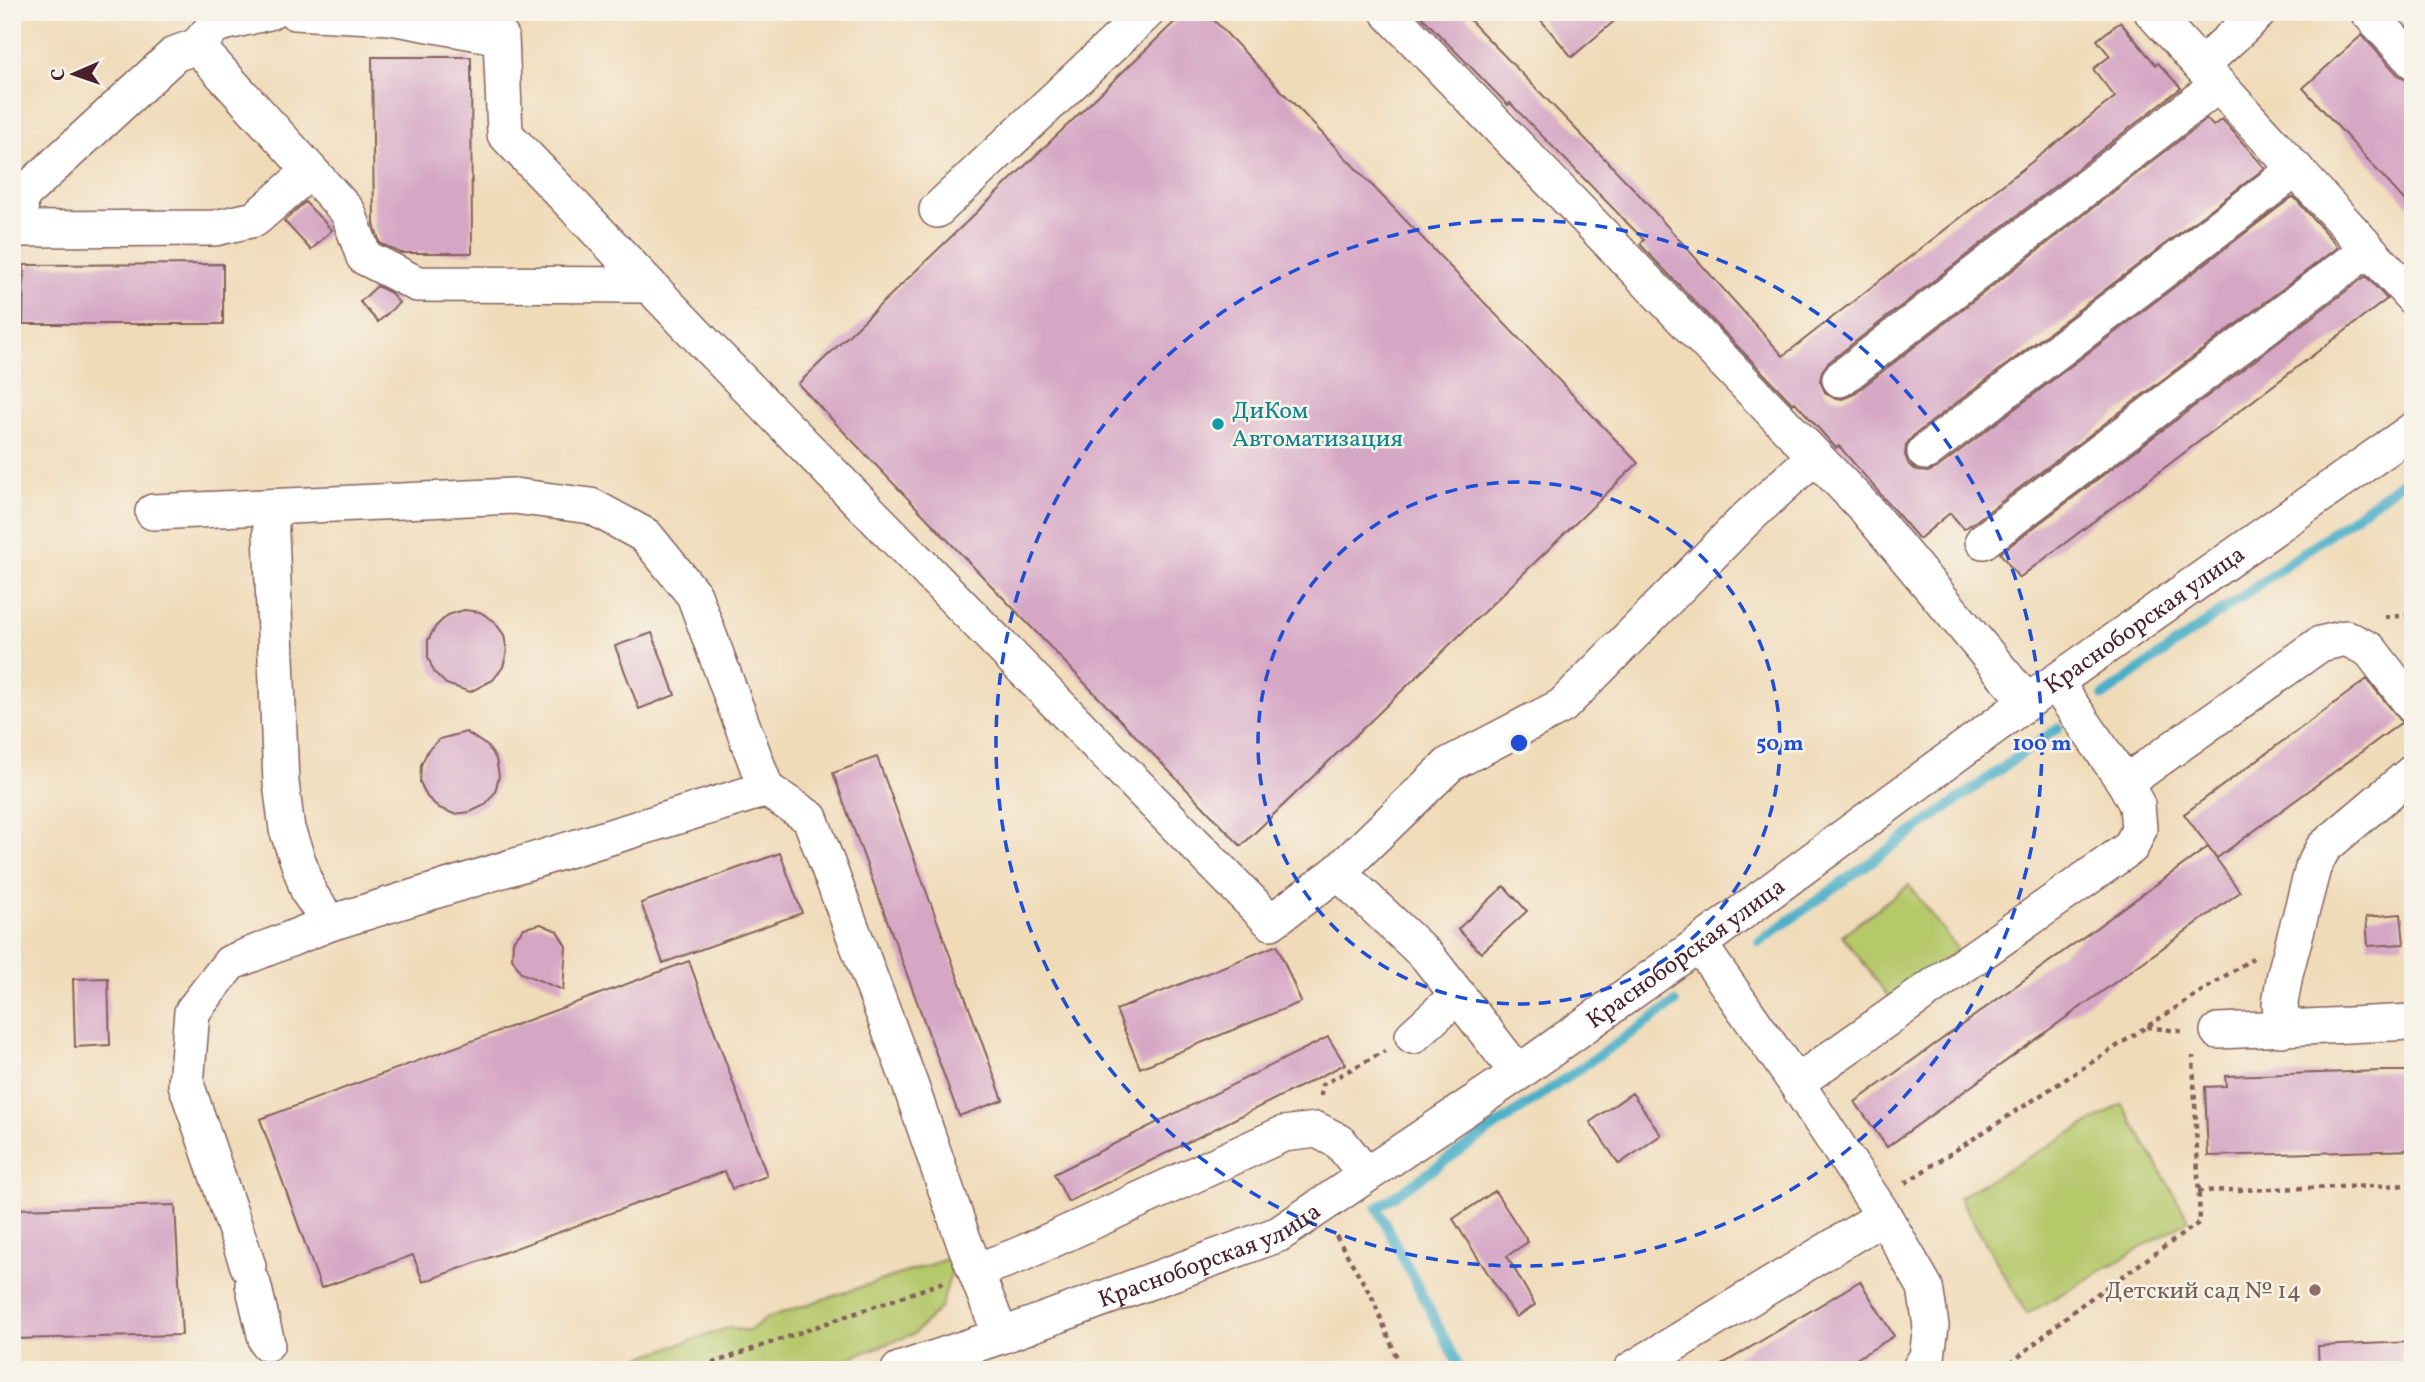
<svg xmlns="http://www.w3.org/2000/svg" width="2425" height="1382" font-family="Vollkorn,serif">
<rect width="100%" height="100%" fill="#f7f3e8"/>
<filter id="ink" filterUnits="userSpaceOnUse"><feTurbulence type="fractalNoise" baseFrequency=".0143" numOctaves="2"/><feDisplacementMap in="SourceGraphic" scale="14" xChannelSelector="R" yChannelSelector="G"/><feConvolveMatrix kernelMatrix="1 2 1 2 8 2 1 2 1" color-interpolation-filters="sRGB"/></filter>
<filter id="wash" filterUnits="userSpaceOnUse"><feTurbulence type="fractalNoise" baseFrequency=".00686" numOctaves="4" result="noise"/><feDisplacementMap in="SourceGraphic" scale="28" xChannelSelector="R" yChannelSelector="G"/><feGaussianBlur stdDeviation="1.57" result="paint"/><feColorMatrix in="noise" values="0 0 0 0 0 0 0 0 0 0 0 0 0 0 0 0 0 1.4 0 .05"/><feComposite in="paint" operator="in"/></filter>
<g filter="url(#wash)">
<rect width="100%" height="100%" fill="#f0dbb9"/>
<path fill="#b5c86b" stroke="#80744b" stroke-width="2" d="M 1909,885 L 1958,950 L 1891,1000 L 1842,935 Z
M 2122,1104 L 2189,1220 L 2027,1314 L 1959,1197 Z
M 950,1258 L 950,1276 L 941,1307 L 914,1334 L 817,1370 L 603,1370 L 730,1327 C 747,1334 753,1330 766,1318 Z"/>
<g fill="none" stroke-linecap="round" stroke-linejoin="round">
<path stroke="#48aec7" stroke-width="10" d="M 2103,696 L 2405,480
M 1759,942 L 2058,728
M 1461,1370 L 1377,1208 L 1675,1003"/>
</g>
<g id="blocks">
<path fill="#d6a6c5" d="M 1185,12 L 1206,12 L 1638,463 L 1241,846 L 798,384 Z
M 1417,12 L 1462,12 L 1634,189 L 1783,356 L 2115,97 L 2093,69 L 2110,56 L 2097,40 L 2120,22 L 2156,65 L 2158,63 L 2181,88 L 1828,363 L 1822,371 L 1820,381 L 1825,392 L 1832,397 L 1842,399 L 1852,395 L 2207,119 L 2213,126 L 2222,119 L 2265,168 L 1913,436 L 1906,445 L 1905,455 L 1909,465 L 1918,471 L 1928,472 L 1937,468 L 2291,198 L 2294,197 L 2338,247 L 1976,521 L 1964,529 L 1950,513 L 1919,539 L 1839,446 L 1836,448 L 1795,402 L 1793,404 L 1652,257 L 1640,244 L 1644,240 L 1510,103 L 1508,105 Z
M 1534,12 L 1625,12 L 1572,57 Z
M 2362,35 L 2398,75 L 2406,80 L 2413,81 L 2413,210 L 2303,88 Z
M 372,57 L 471,57 L 472,253 L 401,253 L 380,243 L 374,224 Z
M 305,202 L 332,230 L 311,250 L 284,221 Z
M 223,264 L 223,324 L 23,324 L 24,265 Z
M 2366,276 L 2387,299 L 2019,578 L 2000,553 Z
M 377,286 L 391,293 L 399,303 L 378,322 L 360,302 Z
M 464,610 L 480,612 L 494,621 L 504,635 L 507,651 L 503,667 L 493,680 L 470,692 L 446,684 L 434,672 L 428,657 L 428,640 L 436,626 L 448,615 Z
M 652,633 L 675,695 L 639,709 L 615,646 Z
M 2367,679 L 2402,722 L 2217,858 L 2184,814 Z
M 466,732 L 487,746 L 496,759 L 499,776 L 495,792 L 485,805 L 470,812 L 454,814 L 439,808 L 427,797 L 420,782 L 421,765 L 428,750 L 440,739 Z
M 877,757 L 1003,1100 L 959,1116 L 833,773 Z
M 2208,847 L 2240,892 L 1887,1147 L 1855,1102 Z
M 780,853 L 802,913 L 663,963 L 641,903 Z
M 1504,886 L 1527,911 L 1481,953 L 1458,929 Z
M 2401,914 L 2404,944 L 2368,946 L 2366,917 Z
M 541,924 L 557,931 L 566,946 L 563,990 L 521,973 L 512,958 L 513,941 L 524,928 Z
M 1277,945 L 1301,1002 L 1140,1068 L 1116,1010 Z
M 689,961 L 767,1176 L 732,1189 L 725,1171 L 423,1282 L 413,1255 L 321,1288 L 260,1119 Z
M 108,978 L 110,1045 L 75,1047 L 73,979 Z
M 1328,1037 L 1345,1064 L 1068,1202 L 1054,1174 Z
M 2384,1071 L 2413,1071 L 2413,1150 L 2208,1156 L 2205,1087 L 2226,1086 L 2225,1076 Z
M 1632,1093 L 1661,1135 L 1619,1164 L 1590,1122 Z
M 1495,1191 L 1528,1242 L 1507,1256 L 1535,1305 L 1516,1317 L 1453,1219 Z
M 175,1205 L 182,1335 L 12,1339 L 12,1209 Z
M 1860,1281 L 1894,1336 L 1838,1370 L 1713,1370 Z
M 2413,1342 L 2413,1370 L 2319,1370 L 2318,1346 Z"/>
</g>
</g>
<g filter="url(#ink)">
<use href="#blocks" fill-opacity="0" stroke="#84615d" stroke-width="2"/>
<g fill="none" stroke-linecap="round" stroke-linejoin="round">
<defs>
<g id="minor">
<path d="M 295,12 L 391,17 L 501,37 L 505,134 L 716,355 L 1271,922 L 1338,872 L 1450,764 L 1562,706 L 1745,520 L 1815,456"/>
<path d="M 1388,12 L 1866,509 L 2027,702"/>
<path d="M 2152,12 L 2413,298"/>
<path d="M 2368,12 L 2413,61"/>
<path d="M 197,46 L 215,25 L 269,12"/>
<path d="M 2201,66 L 2259,12"/>
<path d="M 310,171 L 255,219 L 215,228 L 21,229 L 20,197 L 175,54 L 197,46 L 348,212 L 364,257 L 417,284 L 649,285"/>
<path d="M 937,210 L 1147,12"/>
<path d="M 1840,379 L 2218,85"/>
<path d="M 1925,452 L 2296,169"/>
<path d="M 270,507 L 281,783 L 287,829 L 309,893 L 330,923"/>
<path d="M 153,512 L 514,496 L 591,506 L 646,536 L 694,595 L 766,789"/>
<path d="M 1983,541 L 2368,249"/>
<path d="M 2125,783 L 2320,644 L 2346,638 L 2370,650 L 2413,706"/>
<path d="M 1338,872 L 1428,957 L 1518,1073"/>
<path d="M 1699,944 L 1796,1083 L 1884,1216 L 1925,1287 L 1931,1326 L 1927,1357 L 1919,1370"/>
<path d="M 2282,1029 L 2280,1003 L 2285,974 L 2313,868 L 2323,848 L 2413,772"/>
<path d="M 2218,1031 L 2413,1022"/>
<path d="M 1413,1036 L 1458,995"/>
<path d="M 1796,1083 L 2131,847 L 2139,829 L 2137,805 L 2125,783 L 2055,682"/>
<path d="M 248,1266 L 186,1084 L 192,1012 L 230,963 L 330,923 L 766,789 L 810,818 L 910,1084 L 963,1239 L 1001,1336"/>
<path d="M 976,1271 L 1019,1255 L 1283,1134 L 1317,1130 L 1340,1142 L 1366,1175"/>
<path d="M 253,1284 L 267,1343"/>
<path id="s1" d="M 899,1370 L 1001,1336 L 1279,1234 L 1518,1073 L 1699,944 L 2027,702 L 2413,430"/>
<path d="M 1631,1370 L 1884,1216"/>
</g>
</defs>
<use href="#minor" stroke="#84615d" stroke-width="38"/>
<path stroke="#84615d" stroke-width="4.5" stroke-dasharray="5 5" stroke-linecap="butt" d="M 2385,617 L 2413,615
M 2147,1027 L 2186,1032
M 1321,1096 L 1322,1085 L 1385,1051
M 1905,1183 L 2253,958
M 2198,1191 L 2413,1185
M 1336,1236 L 1372,1297 L 1402,1370
M 693,1370 L 944,1282
M 2003,1370 L 2077,1308 L 2200,1222 L 2193,1056"/>
<use href="#minor" stroke="#fff" stroke-width="35"/>
</g>
</g>
<g fill="none" stroke="#1d4ed8" stroke-width="3.5" stroke-dasharray="12 9">
<circle cx="1519" cy="743" r="261"/>
<circle cx="1519" cy="743" r="523"/>
</g>
<circle fill="#0f9aa8" stroke="#f7f3e8" stroke-width="2.5" cx="1218" cy="424" r="7"/>
<circle fill="#8d6e63" stroke="#f7f3e8" stroke-width="2.5" cx="2315" cy="1290" r="7"/>
<g text-anchor="middle" stroke-width="5" stroke-linejoin="round" paint-order="stroke">
<g font-size="24" fill="#0d838f" stroke="#f7f3e8" text-anchor="start">
<text x="1232" y="418">ДиКом<tspan x="1232" dy="28">Автоматизация</tspan></text>
</g>
<g font-size="24" fill="#4a1f2b" stroke="#f7f3e8">
<text dy="8" stroke="none"><textPath href="#s1" startOffset="1465">Красноборская улица</textPath></text>
<text dy="8" stroke="none"><textPath href="#s1" startOffset="898">Красноборская улица</textPath></text>
<text dy="8" stroke="none"><textPath href="#s1" startOffset="331">Красноборская улица</textPath></text>
</g>
<g font-size="24" fill="#785e54" stroke="#f7f3e8" text-anchor="end">
<text x="2301" y="1298">Детский сад № 14</text>
</g>
</g>
<circle cx="1519" cy="743" r="10" fill="#1d4ed8" stroke="#f7f3e8" stroke-width="3.5"/>
<g font-size="21" text-anchor="middle" font-weight="bold" fill="#1d4ed8" stroke="#f7f3e8" stroke-width="5" stroke-linejoin="round" paint-order="stroke">
<text x="1780" y="750">50 m</text>
<text x="2042" y="750">100 m</text>
</g>
<rect width="2425" height="1382" fill="none" stroke="#f7f3e8" stroke-width="42"/>
<g transform="translate(74 74) rotate(268)" stroke="#f7f3e8" stroke-width="5" paint-order="stroke">
<path d="M0-5L12 26L0 18L-12 26Z" fill="#4a1f2b"/>
<text y="-10" font-size="19" font-weight="bold" text-anchor="middle" fill="#4a1f2b">С</text>
</g>
</svg>
